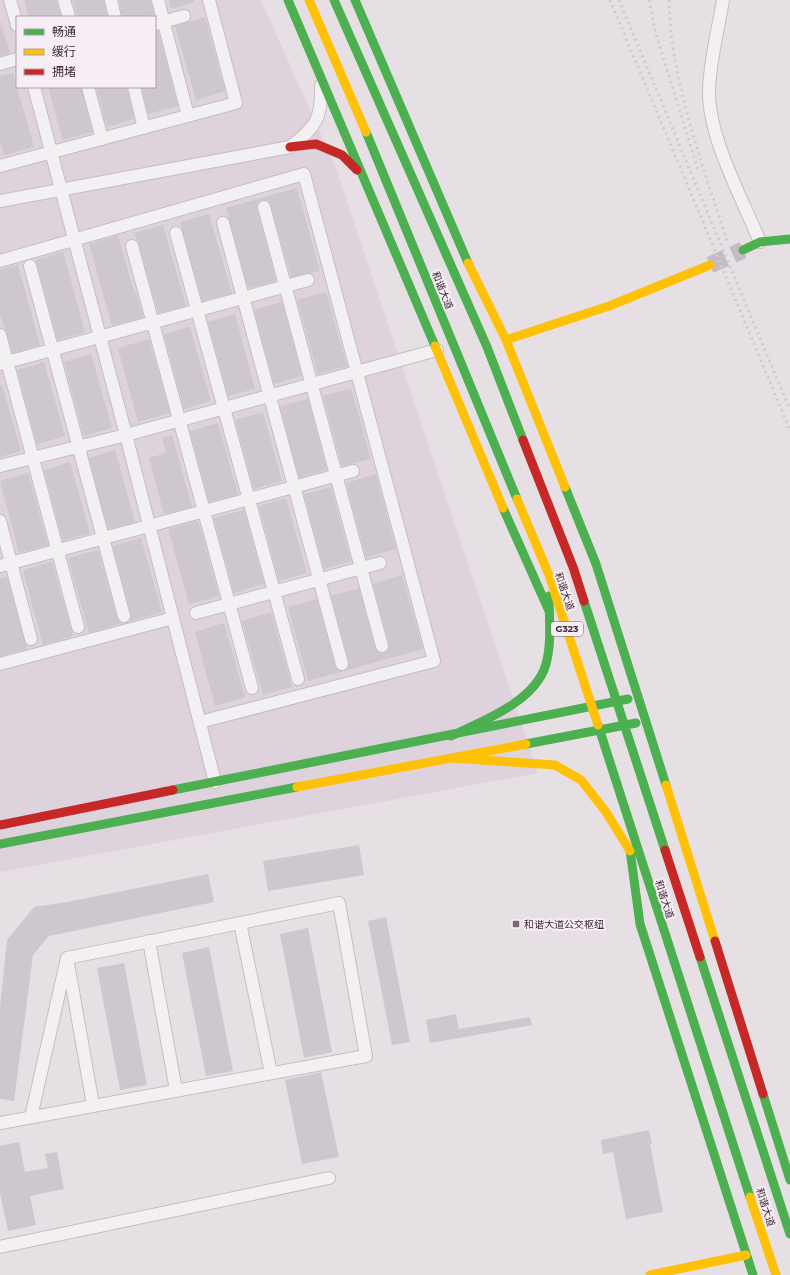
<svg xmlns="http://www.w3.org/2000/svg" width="790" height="1275" font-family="Montserrat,'Noto Sans SC',sans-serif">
<rect width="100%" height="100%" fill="#e6e0e5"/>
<path fill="#ded3dd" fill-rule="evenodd" d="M 0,0 L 261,0 L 336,168 L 538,773 L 0,872 ZM 17,17 L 155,17 L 155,87 L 17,87 Z"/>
<path fill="#cec7cd" d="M 24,0 L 56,0 L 61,17 L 29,17 Z
M 73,0 L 104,0 L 107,17 L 77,17 Z
M 119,0 L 151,0 L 154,14 L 142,17 L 122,17 Z
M 169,0 L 194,0 L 194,2 L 171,9 Z
M 205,17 L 225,91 L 196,100 L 175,26 Z
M 2,26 L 10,53 L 0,56 L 0,27 Z
M 155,31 L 158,31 L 178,106 L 148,114 L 142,87 L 155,87 Z
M 13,73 L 34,147 L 4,155 L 0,140 L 0,76 Z
M 48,87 L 81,87 L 92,132 L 63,140 Z
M 96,87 L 127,87 L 134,119 L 107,127 Z
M 297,188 L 320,271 L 291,277 L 271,205 L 269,201 L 262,200 L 258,202 L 257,209 L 276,281 L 248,288 L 226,208 Z
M 209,214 L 232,293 L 202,301 L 180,222 Z
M 163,225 L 186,306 L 158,313 L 139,244 L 134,233 Z
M 118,235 L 134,292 L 136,291 L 143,317 L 112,326 L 89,244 Z
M 63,252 L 85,332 L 58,340 L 37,264 L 35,260 Z
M 18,265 L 40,345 L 13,353 L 0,314 L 0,270 Z
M 326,292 L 347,366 L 318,374 L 297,300 Z
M 282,302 L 302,376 L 274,384 L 254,310 Z
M 235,314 L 255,389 L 228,396 L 208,322 Z
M 190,327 L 211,401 L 184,409 L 164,334 Z
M 149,339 L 170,413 L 138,422 L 118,348 Z
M 91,354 L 112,428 L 84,436 L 64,362 Z
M 44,362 L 65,436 L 37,444 L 17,370 Z
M 2,385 L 21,451 L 0,457 L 0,386 Z
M 351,388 L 371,459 L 342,466 L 323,396 Z
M 308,399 L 327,470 L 299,478 L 280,406 Z
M 263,412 L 282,481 L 254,489 L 235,420 Z
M 218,423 L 238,494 L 209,502 L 190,431 Z
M 172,435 L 192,507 L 164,514 L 149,458 L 166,453 L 162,438 Z
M 115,450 L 135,522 L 108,529 L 89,458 Z
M 70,462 L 90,533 L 63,541 L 44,470 Z
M 28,473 L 48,545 L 19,553 L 0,481 Z
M 376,474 L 396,549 L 366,557 L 346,483 Z
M 331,487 L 351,561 L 324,569 L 304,494 Z
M 286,498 L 307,573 L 279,581 L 259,506 Z
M 244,510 L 264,584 L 234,593 L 214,518 Z
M 196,521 L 199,523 L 219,596 L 189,604 L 168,529 Z
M 141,538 L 162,612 L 130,621 L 131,614 L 113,546 Z
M 98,550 L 117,618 L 122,623 L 89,633 L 68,558 Z
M 52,562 L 73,636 L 43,645 L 23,570 Z
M 402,575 L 423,649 L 308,681 L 288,607 L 317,599 L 335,666 L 340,671 L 344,671 L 349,666 L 349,662 L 331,596 L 359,588 L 375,648 L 380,653 L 384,653 L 389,648 L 389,644 L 373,584 Z
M 7,577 L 27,649 L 0,656 L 0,578 Z
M 271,612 L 292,687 L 263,695 L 242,621 Z
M 224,623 L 245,697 L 215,706 L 195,632 Z
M 359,845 L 364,875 L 268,891 L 263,861 Z
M 208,874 L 214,902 L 49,936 L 33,955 L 14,1101 L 0,1099 L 0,1007 L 7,940 L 34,907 L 67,902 Z
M 386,917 L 410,1042 L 392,1045 L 368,921 Z
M 308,928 L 332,1052 L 304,1058 L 280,934 Z
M 209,947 L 233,1071 L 206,1076 L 182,953 Z
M 124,963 L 147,1085 L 120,1090 L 97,968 Z
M 456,1014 L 459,1029 L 530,1017 L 532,1025 L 430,1043 L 426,1020 Z
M 321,1072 L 339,1157 L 302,1164 L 285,1080 Z
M 649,1130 L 652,1144 L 650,1144 L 663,1212 L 626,1219 L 613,1152 L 603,1154 L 601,1140 Z
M 19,1142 L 25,1172 L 48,1168 L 45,1154 L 57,1152 L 64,1189 L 30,1196 L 36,1225 L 8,1231 L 0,1193 L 0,1146 Z"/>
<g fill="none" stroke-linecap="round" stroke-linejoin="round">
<path stroke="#c5bbc3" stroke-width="17" stroke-dasharray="17 8" stroke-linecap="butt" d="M 710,265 L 743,250"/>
<defs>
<path id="street" d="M 10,0 L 17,25
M 64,0 L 69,17
M 111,0 L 115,17
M 158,0 L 188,116
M 723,0 C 718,30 710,60 709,90 C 708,137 742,198 760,242
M 155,24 L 184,16
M 0,64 L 17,59
M 34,87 L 126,435 L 215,782
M 88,87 L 102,139
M 134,87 L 144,128
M 0,166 L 236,103 L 209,0
M 0,201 L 290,147 C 316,127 322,119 321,85
M 264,207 L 382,646
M 223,223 L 342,664
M 176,233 L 298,679
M 132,246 L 252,688
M 0,261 L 304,174 L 434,661 L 200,722
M 30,266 L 124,616
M 0,335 L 78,627
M 0,364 L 308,280
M 0,466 L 126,435 L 437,350
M 0,521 L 31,639
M 0,566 L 353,471
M 196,613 L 380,563
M 0,664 L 173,618
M 240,923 L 271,1073
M 149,941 L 176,1090
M 68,963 L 93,1105
M 31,1117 L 67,958
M 0,1123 L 366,1056 L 339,903 L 67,958
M 0,1247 L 329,1178"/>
</defs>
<use href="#street" stroke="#c4bdc2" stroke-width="14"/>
<use href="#street" stroke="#f2f0f2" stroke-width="12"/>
<path stroke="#4caf50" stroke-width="9" d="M 288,0 L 435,346
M 334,0 L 487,347 L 523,440
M 355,0 L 468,263
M 366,132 L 517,499
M 743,250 L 760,242 L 790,239
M 565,487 L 596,564 L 666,785
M 503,508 L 549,611
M 584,601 L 665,850
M 598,725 L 750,1197
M 451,736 C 483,721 536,701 546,664 C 552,642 549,618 549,596
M 526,744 L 636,723
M 173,790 L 628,699
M 0,844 L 297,787
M 630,850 L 640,924 L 753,1275
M 700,957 L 790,1234
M 763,1094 L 790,1180"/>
<path stroke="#ffc107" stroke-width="9" d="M 309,0 L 366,132
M 468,263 L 506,340 L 565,487
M 506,340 L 609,306 L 710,265
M 435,346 L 503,508
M 517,499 L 549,575 L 598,725
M 451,758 L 555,765 L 581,780 L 606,812 L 630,851
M 666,785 L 715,941
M 297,787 L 526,744
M 750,1197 L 776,1275
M 650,1275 L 746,1255"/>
<path stroke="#c62828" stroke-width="9" d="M 290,147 L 316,144 L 342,155 L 357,170
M 523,440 L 573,567 L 584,601
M 0,825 L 173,790
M 665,850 L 700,957
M 715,941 L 763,1094"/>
<path stroke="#cdc9cc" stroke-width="3" stroke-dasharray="2 4" stroke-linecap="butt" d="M 610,0 L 790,430
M 619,0 L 790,410
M 649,0 L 655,31 L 699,173
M 669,0 C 670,78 703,166 727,241"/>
</g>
<rect fill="#7a6876" stroke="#f6eef4" stroke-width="1.5" x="512" y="920" width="8" height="8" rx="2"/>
<g text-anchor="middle" stroke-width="4" stroke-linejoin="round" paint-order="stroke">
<rect fill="#f6eef4" stroke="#776372" stroke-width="1" x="551" y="622" width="32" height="14" rx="3"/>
<g font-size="9" font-weight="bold" fill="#40273a">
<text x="567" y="632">G323</text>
</g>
<g font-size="10" fill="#40273a" stroke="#f6eef4">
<text transform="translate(443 290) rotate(68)" y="4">和谐大道</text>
<text transform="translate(565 591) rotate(71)" y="4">和谐大道</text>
<text transform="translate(665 899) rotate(72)" y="4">和谐大道</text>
<text transform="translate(766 1207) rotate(72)" y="4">和谐大道</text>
</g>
<g font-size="10" fill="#40273a" stroke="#f6eef4" text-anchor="start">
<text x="524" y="928">和谐大道公交枢纽</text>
</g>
</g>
<rect x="16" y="16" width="140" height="72" fill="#f6eef4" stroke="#ad9eaa"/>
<rect x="24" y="29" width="20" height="6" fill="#4caf50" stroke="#ad9eaa"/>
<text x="52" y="36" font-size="12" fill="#40273a">畅通</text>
<rect x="24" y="49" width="20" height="6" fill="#ffc107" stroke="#ad9eaa"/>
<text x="52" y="56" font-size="12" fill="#40273a">缓行</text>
<rect x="24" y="69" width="20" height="6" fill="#c62828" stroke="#ad9eaa"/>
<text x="52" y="76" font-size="12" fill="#40273a">拥堵</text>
</svg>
